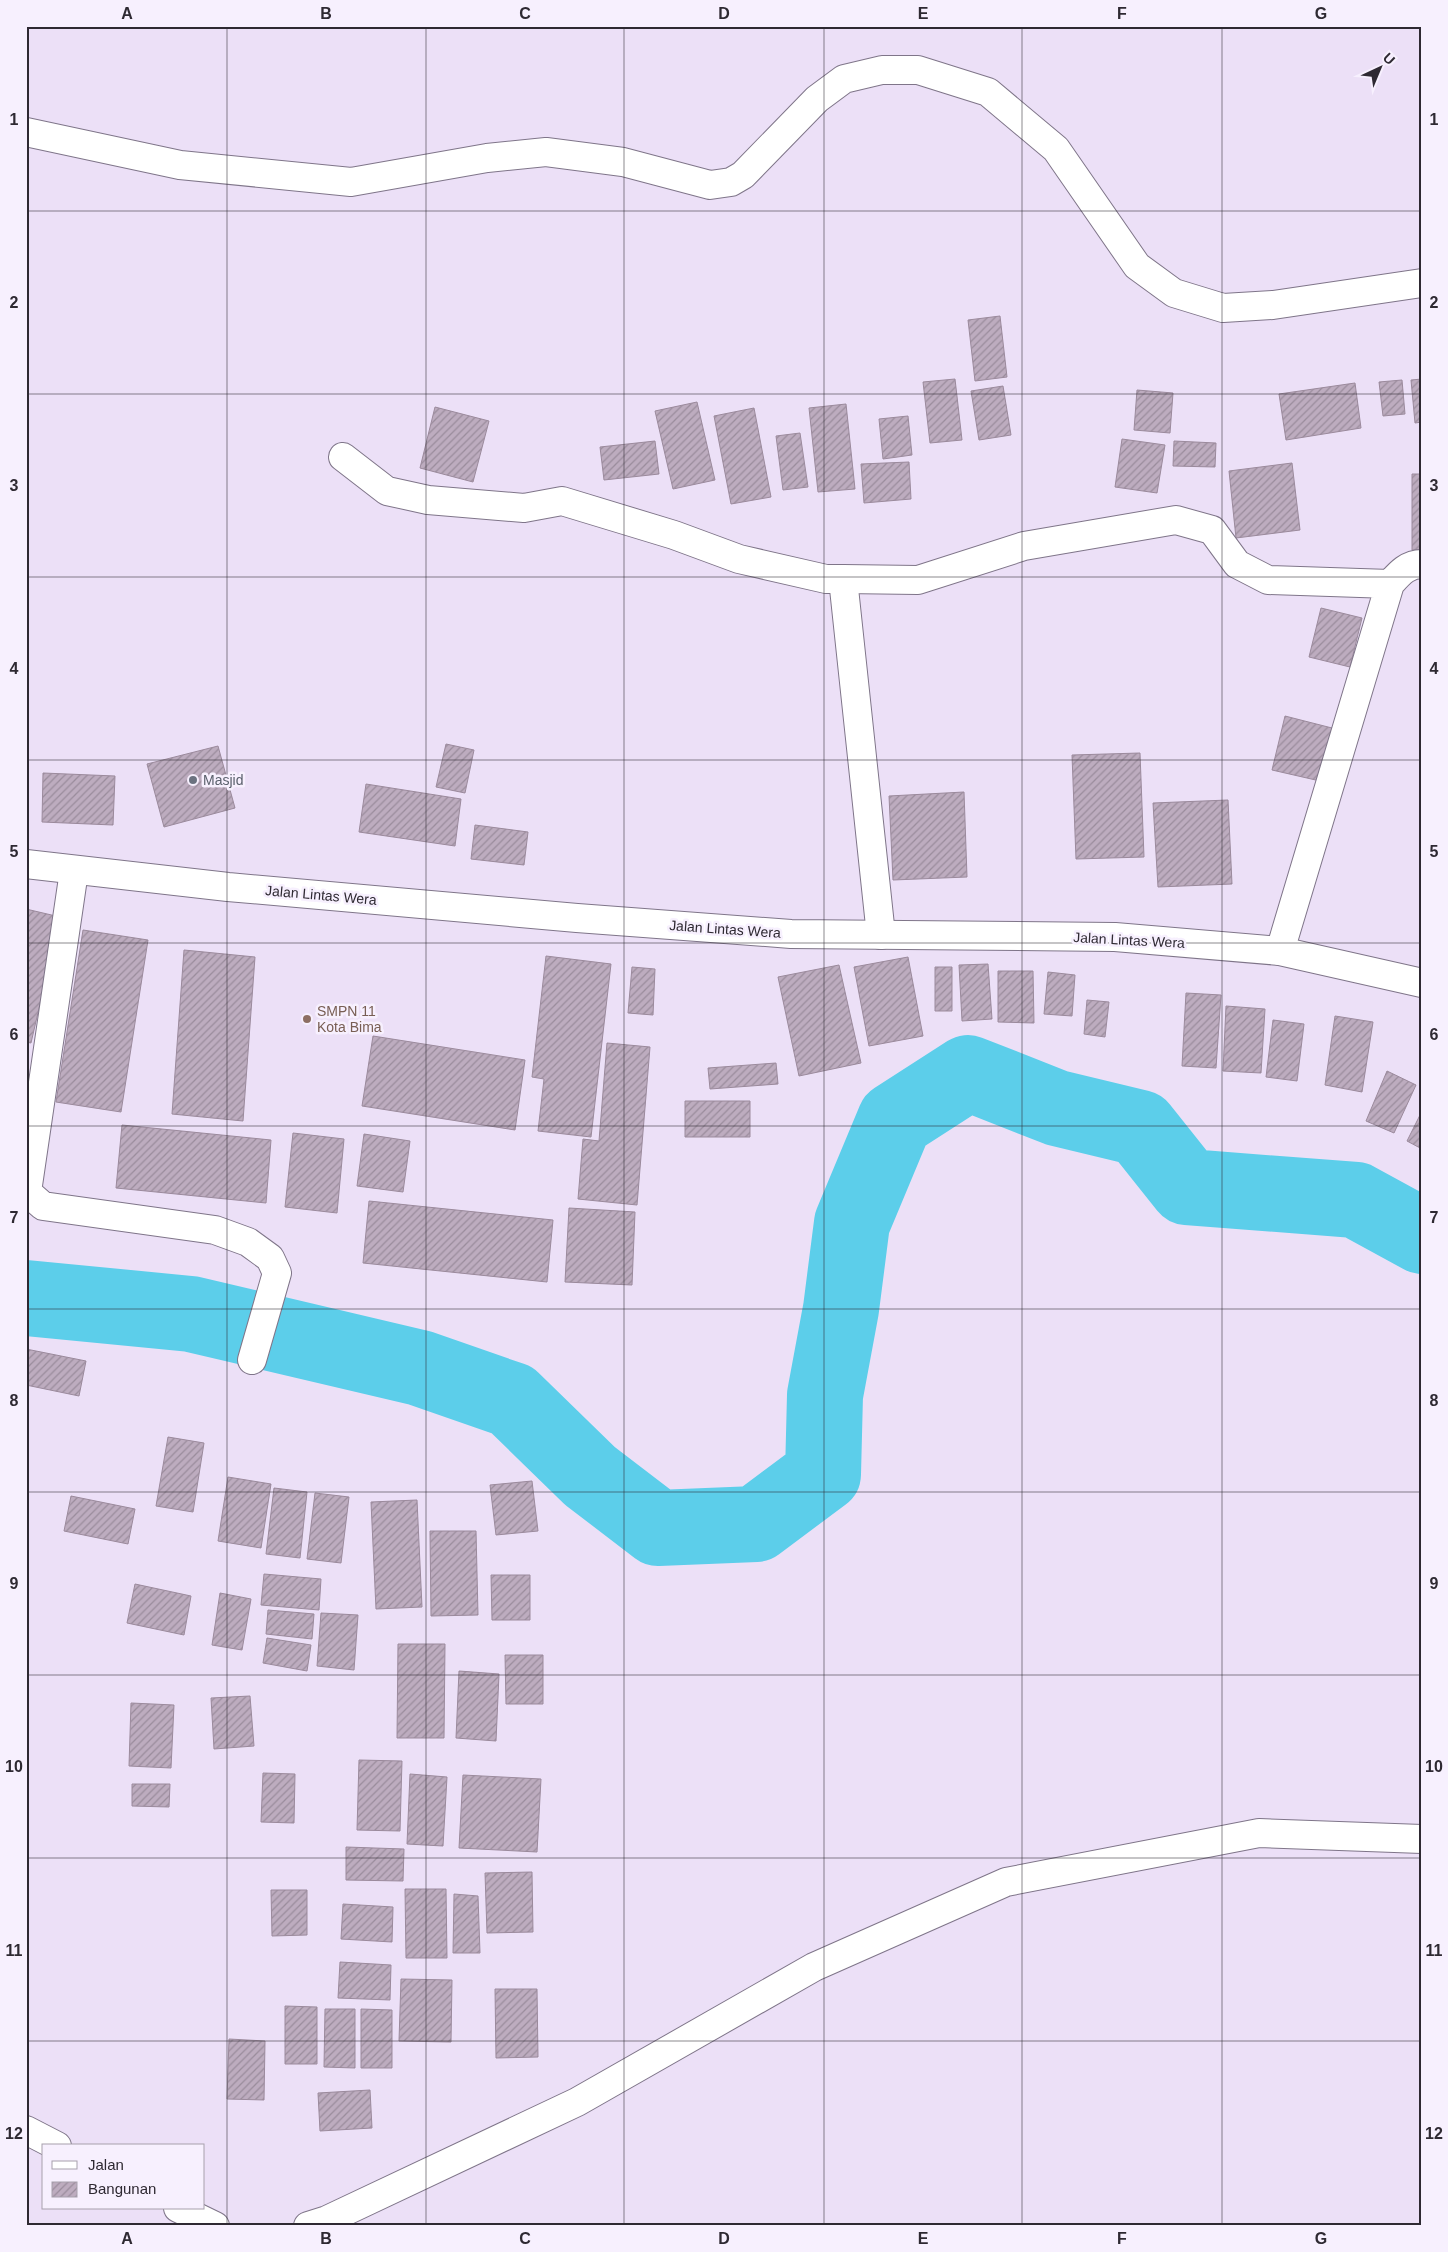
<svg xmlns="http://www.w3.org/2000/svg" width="1448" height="2252" font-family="Arial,sans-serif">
<defs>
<pattern id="building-hatch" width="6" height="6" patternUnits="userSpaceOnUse" patternTransform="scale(1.25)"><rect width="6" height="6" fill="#bdacbf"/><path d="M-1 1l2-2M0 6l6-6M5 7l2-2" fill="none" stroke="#9a8c9c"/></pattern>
</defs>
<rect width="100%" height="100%" fill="#ece0f7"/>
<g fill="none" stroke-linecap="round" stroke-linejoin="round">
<path stroke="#5cceea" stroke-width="76" d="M 26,1298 L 191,1314 L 420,1368 L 512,1400 L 590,1476 L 658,1528 L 756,1524 L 823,1474 L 825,1395 L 841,1309 L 852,1223 L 895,1120 L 968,1073 L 1057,1108 L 1140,1128 L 1187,1187 L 1356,1200 L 1422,1236"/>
</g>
<path fill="url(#building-hatch)" stroke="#9b8a9c" d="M 1000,316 L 1007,377 L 975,381 L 968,320 Z
M 955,379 L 962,440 L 930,443 L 923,382 Z
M 1422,379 L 1422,422 L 1415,423 L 1411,380 Z
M 1402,380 L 1405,414 L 1383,416 L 1379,382 Z
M 1355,383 L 1361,428 L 1286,440 L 1279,394 Z
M 1003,386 L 1011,435 L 979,440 L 971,391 Z
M 1137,390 L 1173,393 L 1170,433 L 1134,430 Z
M 697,402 L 715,480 L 673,489 L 655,411 Z
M 846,404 L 855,489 L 818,492 L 809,408 Z
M 435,407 L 489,421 L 473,482 L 420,468 Z
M 754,408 L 771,497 L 731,504 L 714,416 Z
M 908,416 L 912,455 L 883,459 L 879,419 Z
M 800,433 L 808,487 L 783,490 L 776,436 Z
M 1122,439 L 1165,445 L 1157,493 L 1115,487 Z
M 655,441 L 659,474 L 604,480 L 600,447 Z
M 1174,441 L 1216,443 L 1215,467 L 1173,466 Z
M 909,462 L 911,499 L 864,503 L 861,464 Z
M 1292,463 L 1300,530 L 1236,538 L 1229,471 Z
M 1412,474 L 1422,474 L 1422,550 L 1412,550 Z
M 1321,608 L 1362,618 L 1350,667 L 1309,657 Z
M 1285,716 L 1332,728 L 1320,781 L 1272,770 Z
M 446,744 L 474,750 L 465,793 L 436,787 Z
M 218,746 L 235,808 L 164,827 L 147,764 Z
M 1140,753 L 1144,857 L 1076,859 L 1072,755 Z
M 43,773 L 115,776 L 113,825 L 42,822 Z
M 366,784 L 461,799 L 455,846 L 359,832 Z
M 964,792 L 967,877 L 893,880 L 889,796 Z
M 1228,800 L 1232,884 L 1158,887 L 1153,803 Z
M 475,825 L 528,832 L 524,865 L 471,859 Z
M 26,909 L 60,917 L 31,1043 L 26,1042 Z
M 83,930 L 148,940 L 121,1112 L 56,1102 Z
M 184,950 L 255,957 L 243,1121 L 172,1114 Z
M 546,956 L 611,964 L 591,1137 L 538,1131 L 544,1079 L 532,1077 Z
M 908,957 L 923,1036 L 869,1046 L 854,967 Z
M 988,964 L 992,1019 L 962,1021 L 959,965 Z
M 839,965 L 861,1063 L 799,1076 L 778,977 Z
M 632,967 L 655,969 L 653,1015 L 628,1013 Z
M 935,967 L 952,967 L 952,1011 L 935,1011 Z
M 998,971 L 1033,971 L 1034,1023 L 998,1022 Z
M 1048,972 L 1075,975 L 1072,1016 L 1044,1014 Z
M 1186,993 L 1221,995 L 1216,1068 L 1182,1066 Z
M 1087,1000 L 1109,1002 L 1105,1037 L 1084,1034 Z
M 1226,1006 L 1265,1009 L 1261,1073 L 1223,1071 Z
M 1335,1016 L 1373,1022 L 1362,1092 L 1325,1085 Z
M 1273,1020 L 1304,1024 L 1297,1081 L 1266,1077 Z
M 373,1036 L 525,1060 L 515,1130 L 362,1106 Z
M 607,1043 L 650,1047 L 637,1205 L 578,1199 L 583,1139 L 599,1141 Z
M 776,1063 L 778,1084 L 710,1089 L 708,1068 Z
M 1387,1071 L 1416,1085 L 1394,1133 L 1366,1121 Z
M 685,1101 L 750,1101 L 750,1137 L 685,1137 Z
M 1420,1115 L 1422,1115 L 1422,1149 L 1407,1141 Z
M 122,1125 L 271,1140 L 266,1203 L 116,1188 Z
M 293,1133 L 344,1139 L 337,1213 L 285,1207 Z
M 364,1134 L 410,1141 L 403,1192 L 357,1186 Z
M 369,1201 L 553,1220 L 547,1282 L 363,1263 Z
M 569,1208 L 635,1212 L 632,1285 L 565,1282 Z
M 26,1349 L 86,1361 L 79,1396 L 26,1385 Z
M 168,1437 L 204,1443 L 193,1512 L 156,1506 Z
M 228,1477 L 271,1484 L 261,1548 L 218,1541 Z
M 532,1481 L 538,1531 L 496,1535 L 490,1485 Z
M 274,1488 L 307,1492 L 300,1558 L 266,1554 Z
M 315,1493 L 349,1497 L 341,1563 L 307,1559 Z
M 71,1496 L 135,1509 L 128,1544 L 64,1531 Z
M 417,1500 L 422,1607 L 376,1609 L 371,1502 Z
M 430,1531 L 476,1531 L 478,1615 L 431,1616 Z
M 264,1574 L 321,1579 L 319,1610 L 261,1605 Z
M 491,1575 L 530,1575 L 530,1620 L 492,1620 Z
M 135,1584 L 191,1596 L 184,1635 L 127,1623 Z
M 220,1593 L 251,1599 L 242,1650 L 212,1645 Z
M 268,1610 L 314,1614 L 312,1639 L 266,1634 Z
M 321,1613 L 358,1615 L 354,1670 L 317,1666 Z
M 267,1638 L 311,1645 L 307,1671 L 263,1663 Z
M 398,1644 L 445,1644 L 444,1738 L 397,1738 Z
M 505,1655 L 543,1655 L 543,1704 L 506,1704 Z
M 459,1671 L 499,1674 L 496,1741 L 456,1738 Z
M 250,1696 L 254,1746 L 214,1749 L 211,1698 Z
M 131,1703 L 174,1705 L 171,1768 L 129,1766 Z
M 359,1760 L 402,1761 L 400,1831 L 357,1830 Z
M 263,1773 L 295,1774 L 294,1823 L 261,1822 Z
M 410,1774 L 447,1777 L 443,1846 L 407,1844 Z
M 463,1775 L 541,1779 L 537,1852 L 459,1848 Z
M 132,1784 L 170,1784 L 169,1807 L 132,1806 Z
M 346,1847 L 404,1849 L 403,1881 L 346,1880 Z
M 532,1872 L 533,1932 L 487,1933 L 485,1873 Z
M 405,1889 L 446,1889 L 447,1958 L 406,1958 Z
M 271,1890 L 307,1890 L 307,1935 L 272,1936 Z
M 454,1894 L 478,1896 L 480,1953 L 453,1953 Z
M 343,1904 L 393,1907 L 392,1942 L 341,1939 Z
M 340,1962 L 391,1965 L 390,2000 L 338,1998 Z
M 401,1979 L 452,1980 L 451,2042 L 399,2041 Z
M 495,1989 L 537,1989 L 538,2057 L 496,2058 Z
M 285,2006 L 317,2007 L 317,2064 L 285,2064 Z
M 325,2009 L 355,2009 L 355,2068 L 324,2067 Z
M 361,2009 L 392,2010 L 392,2068 L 361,2068 Z
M 229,2039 L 265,2041 L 264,2100 L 227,2099 Z
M 370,2090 L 372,2128 L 320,2131 L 318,2093 Z"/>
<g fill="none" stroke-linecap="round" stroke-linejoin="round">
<defs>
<path id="minor" d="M 26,132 L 180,165 L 351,182 L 487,158 L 546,152 L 623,162 L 710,185 L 731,182 L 743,175 L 817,99 L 844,79 L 882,70 L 918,70 L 988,92 L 1056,149 L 1137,266 L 1174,293 L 1223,308 L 1273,305 L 1422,283
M 343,457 L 387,491 L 428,500 L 524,508 L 562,501 L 674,535 L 739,559 L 826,579 L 843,579
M 74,871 L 27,1192 L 43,1206 L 215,1230 L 248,1242 L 270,1258 L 277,1273 L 252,1360
M 881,935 L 843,579 L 918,580 L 1024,546 L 1176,520 L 1212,530 L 1237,564 L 1268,580 L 1390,584
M 1280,951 L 1390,584 C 1399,574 1407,564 1422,564
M 26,2130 L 57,2146
M 178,2208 L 215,2226
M 308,2226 L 327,2220 L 577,2102 L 814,1967 L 1006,1882 L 1259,1833 L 1422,1839"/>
<path id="major" d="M 26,864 L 228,887 L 577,918 L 791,934 L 1115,937 L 1280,951 L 1422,983"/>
</defs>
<use href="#minor" stroke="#7f7589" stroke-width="30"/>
<use href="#major" stroke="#7f7589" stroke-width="30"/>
<use href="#minor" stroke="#fff" stroke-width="28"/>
<use href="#major" stroke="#fff" stroke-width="28"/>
</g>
<path fill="none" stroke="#2e2932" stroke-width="1" stroke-opacity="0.55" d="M 227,26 L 227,2226M 426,26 L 426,2226M 624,26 L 624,2226M 824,26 L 824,2226M 1022,26 L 1022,2226M 1222,26 L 1222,2226M 26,211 L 1422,211M 26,394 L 1422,394M 26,577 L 1422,577M 26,760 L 1422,760M 26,943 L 1422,943M 26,1126 L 1422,1126M 26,1309 L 1422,1309M 26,1492 L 1422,1492M 26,1675 L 1422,1675M 26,1858 L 1422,1858M 26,2041 L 1422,2041"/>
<circle fill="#6b7280" stroke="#f7f0fe" stroke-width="2" cx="193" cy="780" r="5"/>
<circle fill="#8d6e63" stroke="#f7f0fe" stroke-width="2" cx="307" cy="1019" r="5"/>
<g text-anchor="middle" stroke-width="5" stroke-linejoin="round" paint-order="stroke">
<g font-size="14" fill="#5b616d" stroke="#f7f0fe" text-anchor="start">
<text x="203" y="785">Masjid</text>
</g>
<g font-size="14" fill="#2e2932" stroke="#f7f0fe">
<text transform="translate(321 895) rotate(5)" y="5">Jalan Lintas Wera</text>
<text transform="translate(725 929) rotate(4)" y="5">Jalan Lintas Wera</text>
<text transform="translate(1129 940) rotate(3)" y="5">Jalan Lintas Wera</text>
</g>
<g font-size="14" fill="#785e54" stroke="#f7f0fe" text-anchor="start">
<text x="317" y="1016">SMPN 11<tspan x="317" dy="16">Kota Bima</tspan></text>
</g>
</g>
<rect width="1448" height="2252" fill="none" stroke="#f7f0fe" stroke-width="55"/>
<rect x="42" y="2144" width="162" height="65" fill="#f7f0fe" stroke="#a7a0ac"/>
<rect x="52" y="2161" width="25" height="8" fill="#ffffff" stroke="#a7a0ac"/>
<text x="88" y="2170" font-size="15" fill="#2e2932">Jalan</text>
<rect x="52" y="2182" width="25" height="15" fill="url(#building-hatch)" stroke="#a7a0ac"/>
<text x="88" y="2194" font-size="15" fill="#2e2932">Bangunan</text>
<g transform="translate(1380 68) rotate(44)" stroke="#f7f0fe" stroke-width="4" paint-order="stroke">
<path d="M0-4L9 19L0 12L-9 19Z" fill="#2e2932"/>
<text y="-8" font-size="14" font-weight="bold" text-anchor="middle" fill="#2e2932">U</text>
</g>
<rect x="28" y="28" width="1392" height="2196" fill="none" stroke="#2e2932" stroke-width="2"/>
<g font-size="16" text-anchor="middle" font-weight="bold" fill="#2e2932">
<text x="127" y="19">A</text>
<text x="326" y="19">B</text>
<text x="525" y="19">C</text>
<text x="724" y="19">D</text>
<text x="923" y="19">E</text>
<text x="1122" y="19">F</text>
<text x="1321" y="19">G</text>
<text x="14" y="125">1</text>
<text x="1434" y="125">1</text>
<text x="14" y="308">2</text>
<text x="1434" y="308">2</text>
<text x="14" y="491">3</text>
<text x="1434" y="491">3</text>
<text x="14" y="674">4</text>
<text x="1434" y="674">4</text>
<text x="14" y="857">5</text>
<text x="1434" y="857">5</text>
<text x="14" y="1040">6</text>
<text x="1434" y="1040">6</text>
<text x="14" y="1223">7</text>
<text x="1434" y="1223">7</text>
<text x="14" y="1406">8</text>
<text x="1434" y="1406">8</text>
<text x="14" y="1589">9</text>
<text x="1434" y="1589">9</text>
<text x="14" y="1772">10</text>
<text x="1434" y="1772">10</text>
<text x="14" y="1956">11</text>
<text x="1434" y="1956">11</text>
<text x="14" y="2139">12</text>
<text x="1434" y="2139">12</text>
<text x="127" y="2244">A</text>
<text x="326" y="2244">B</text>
<text x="525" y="2244">C</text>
<text x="724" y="2244">D</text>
<text x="923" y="2244">E</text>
<text x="1122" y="2244">F</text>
<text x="1321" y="2244">G</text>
</g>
</svg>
